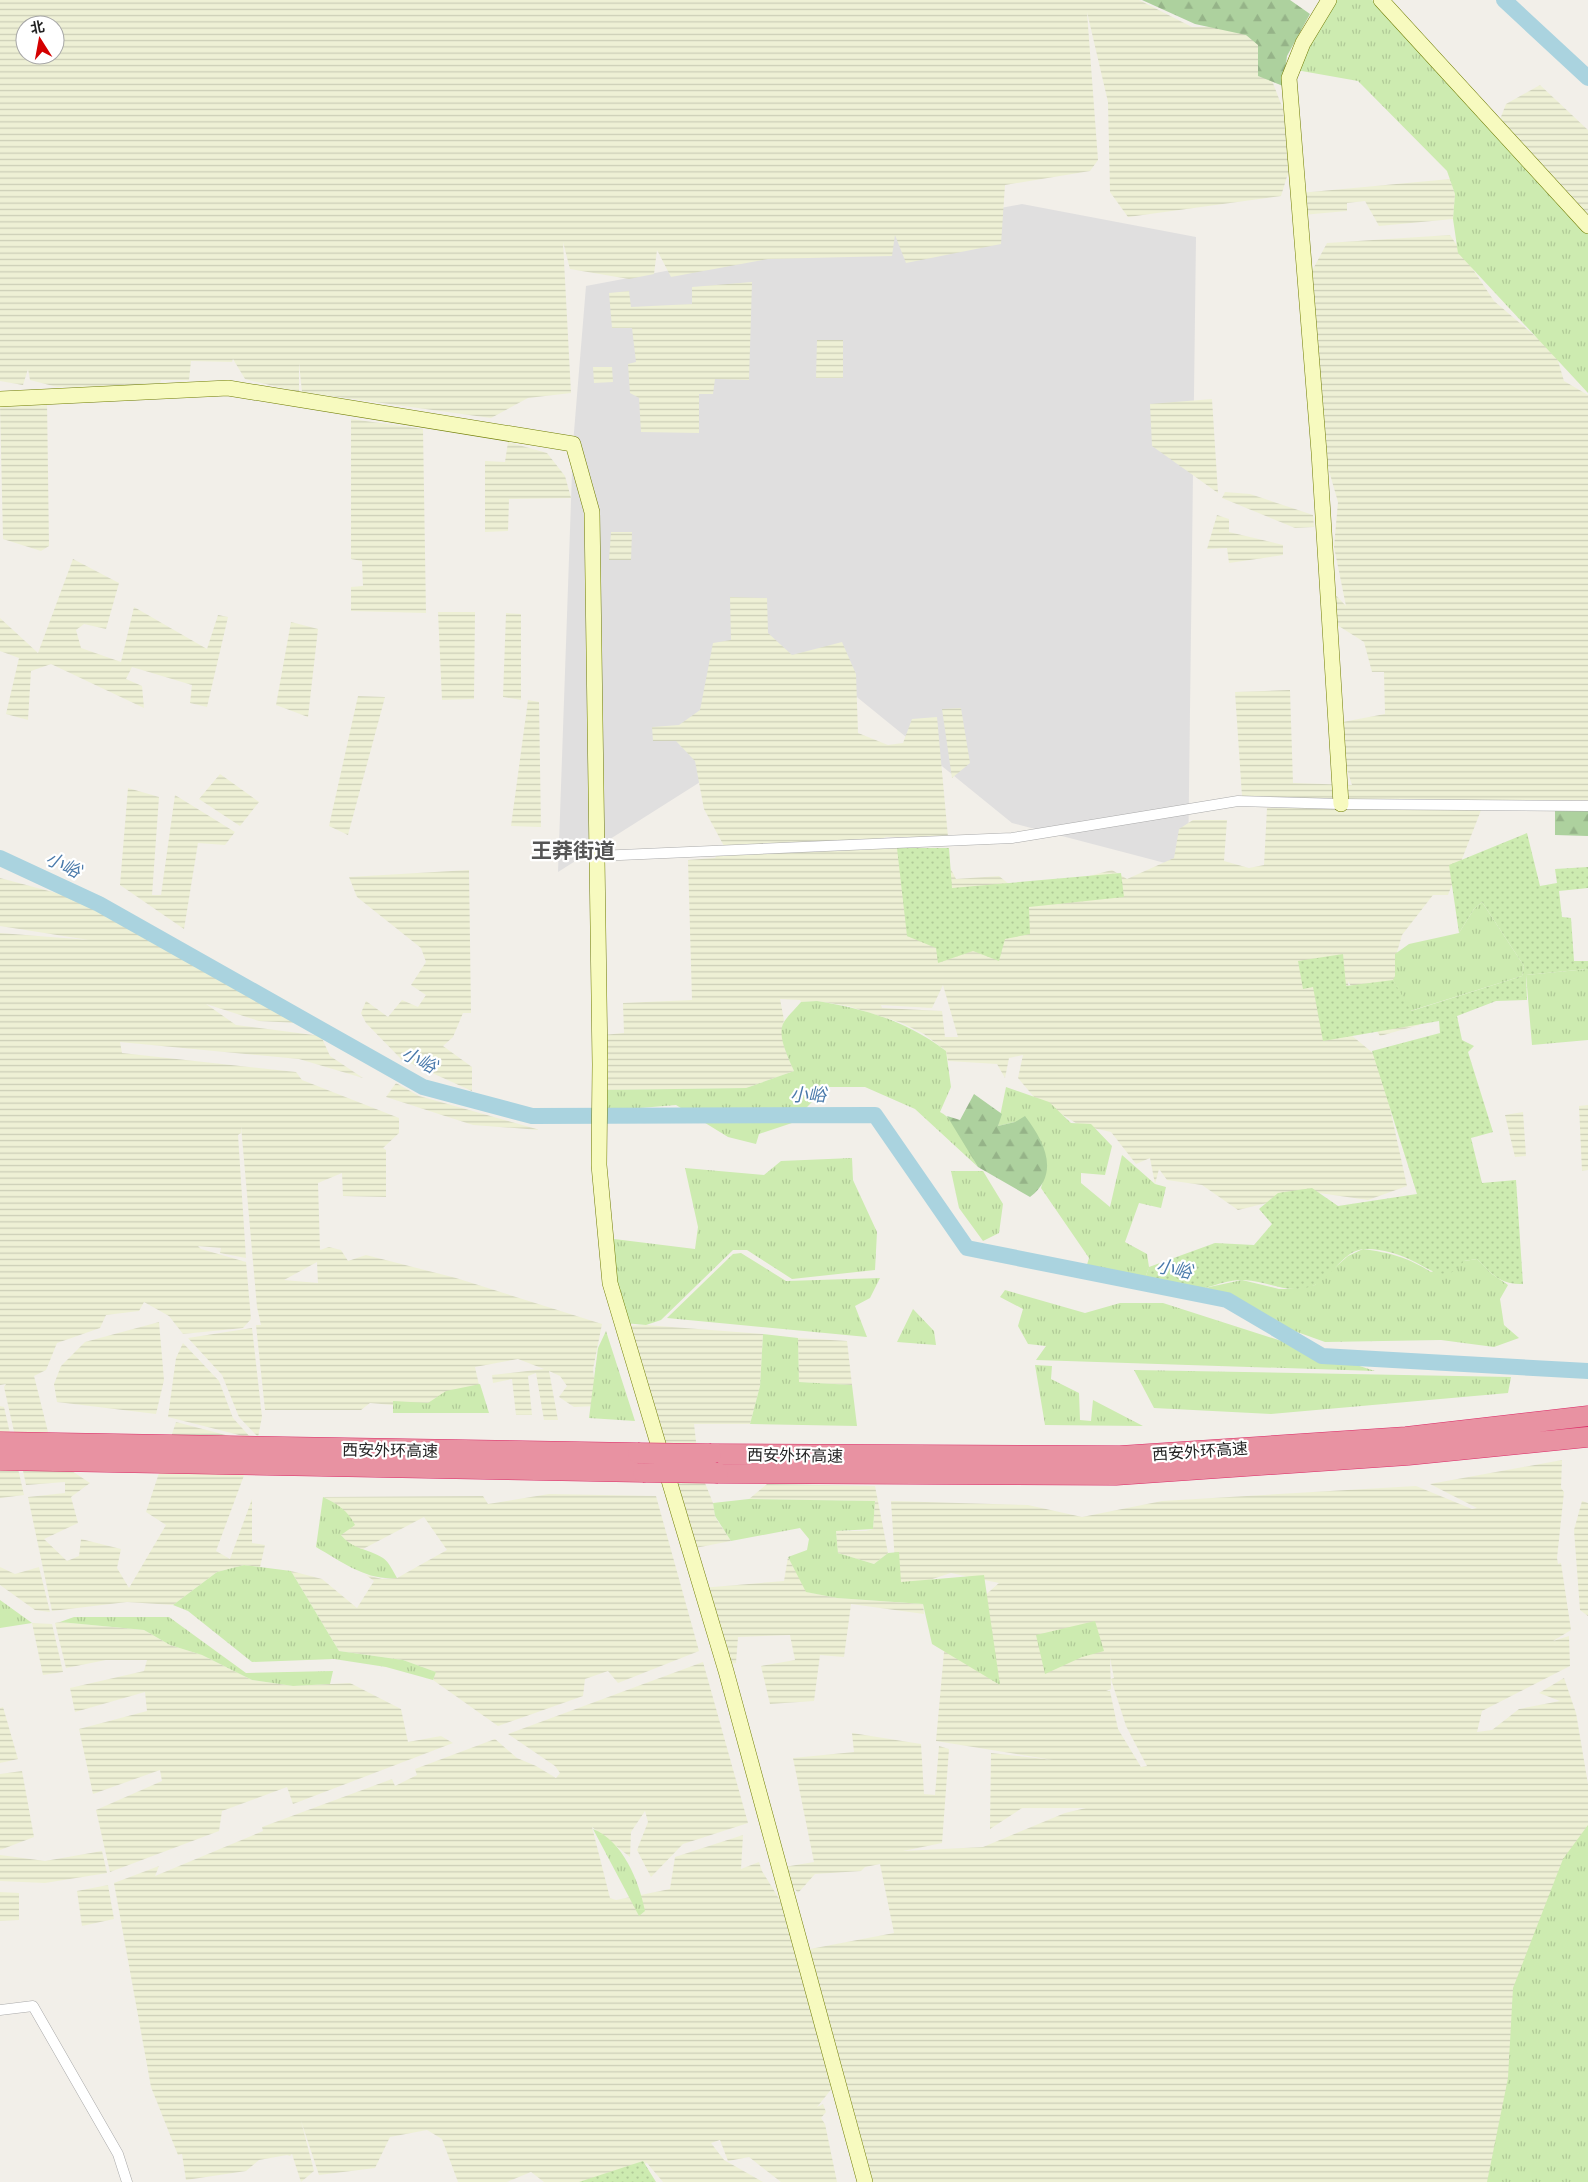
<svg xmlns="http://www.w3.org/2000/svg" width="1588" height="2182" font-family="Lato,'Noto Sans SC',sans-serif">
<defs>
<pattern id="farmland-rules" width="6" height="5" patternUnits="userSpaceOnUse" patternTransform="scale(1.25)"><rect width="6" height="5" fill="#eef0d5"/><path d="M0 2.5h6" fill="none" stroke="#ccceb7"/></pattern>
<pattern id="grass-tufts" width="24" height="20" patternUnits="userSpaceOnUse" patternTransform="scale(1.25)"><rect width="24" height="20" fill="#cdebb0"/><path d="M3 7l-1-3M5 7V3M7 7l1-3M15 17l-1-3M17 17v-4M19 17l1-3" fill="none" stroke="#b0c997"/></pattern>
<pattern id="forest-firs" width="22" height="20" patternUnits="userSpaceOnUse" patternTransform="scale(1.25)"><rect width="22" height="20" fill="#add19e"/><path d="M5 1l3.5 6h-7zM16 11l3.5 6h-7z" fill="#95b388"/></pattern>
<pattern id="garden-dots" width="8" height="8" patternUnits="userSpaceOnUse" patternTransform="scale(1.25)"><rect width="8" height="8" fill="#cdebb0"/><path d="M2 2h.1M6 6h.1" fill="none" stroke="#b0c997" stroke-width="1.8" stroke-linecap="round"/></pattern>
</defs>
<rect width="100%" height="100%" fill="#f2efe9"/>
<path fill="#e0dfdf" d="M 1022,204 L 1196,237 L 1188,869 L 1012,823 L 847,689 L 558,872 L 573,444 L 586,286 Z"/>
<path fill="url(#farmland-rules)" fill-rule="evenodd" d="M 0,0 L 1139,0 L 1192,27 L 1238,27 L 1257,42 L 1283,109 L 1289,170 L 1281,196 L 1128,217 L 1110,192 L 1108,102 L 1087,12 L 1098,160 L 1090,171 L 1005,185 L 1001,244 L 906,263 L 895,235 L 892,256 L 768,259 L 671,277 L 657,250 L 654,274 L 629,279 L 570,269 L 563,242 L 571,393 L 528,398 L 491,418 L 302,392 L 299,363 L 299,392 L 245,379 L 233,359 L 232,362 L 191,361 L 189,380 L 161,380 L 160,383 L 143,386 L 57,387 L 30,380 L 28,369 L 23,385 L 0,381 ZM 25,25 L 55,25 L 55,55 L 25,55 Z
M 1540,85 L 1588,130 L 1588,217 L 1499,122 L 1506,104 Z
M 1450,179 L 1455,194 L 1453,219 L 1379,226 L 1365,201 L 1347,203 L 1347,211 L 1302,215 L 1300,193 Z
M 1450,235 L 1494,301 L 1556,354 L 1564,381 L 1588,395 L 1588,800 L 1485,800 L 1448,895 L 1433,895 L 1402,935 L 1397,952 L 1419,1025 L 1380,1036 L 1348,981 L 1351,1035 L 1379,1058 L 1407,1186 L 1368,1200 L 1312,1192 L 1238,1210 L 1202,1185 L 1167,1180 L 1159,1169 L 1155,1184 L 1150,1158 L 1136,1164 L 1111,1132 L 1079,1125 L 1034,1097 L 1018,1078 L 1023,1055 L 1009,1058 L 1005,1078 L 997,1064 L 948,1061 L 946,1051 L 924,1034 L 902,1023 L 848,1006 L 817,1001 L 801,1002 L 800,1000 L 780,999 L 784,1020 L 782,1028 L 785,1050 L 794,1071 L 746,1088 L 604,1090 L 603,1035 L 624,1033 L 623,1003 L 692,1000 L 688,860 L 715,858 L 724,846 L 704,809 L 695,761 L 676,741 L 653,741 L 652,727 L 679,725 L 700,710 L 713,643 L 731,640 L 730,597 L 767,598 L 768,633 L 792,655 L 842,642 L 856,674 L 858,733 L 888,745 L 903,743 L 912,719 L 937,717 L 948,837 L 884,837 L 912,853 L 944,856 L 956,879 L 999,876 L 1021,894 L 1112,870 L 1127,879 L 1174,858 L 1179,829 L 1193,820 L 1227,820 L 1224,861 L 1249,868 L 1264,865 L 1267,808 L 1280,808 L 1283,797 L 1242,796 L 1235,692 L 1290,690 L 1293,783 L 1352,785 L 1332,724 L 1385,714 L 1384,672 L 1372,672 L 1364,642 L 1334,623 L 1331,590 L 1346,606 L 1334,547 L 1338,502 L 1327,464 L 1321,464 L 1312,271 L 1327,243 ZM 943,985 L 958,1037 L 945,1037 L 942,1011 L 882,1008 L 881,1005 L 932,1008 Z
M 752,282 L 749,380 L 715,379 L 713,394 L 699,394 L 699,433 L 641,432 L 639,398 L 630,393 L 628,364 L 636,362 L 632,328 L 612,328 L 609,293 L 629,291 L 631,307 L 692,304 L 692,287 Z
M 817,340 L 843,340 L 843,378 L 816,378 Z
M 593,367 L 612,367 L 613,382 L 594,383 Z
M 1212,399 L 1218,493 L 1152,446 L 1150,404 Z
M 47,401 L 49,546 L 41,551 L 3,539 L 0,404 Z
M 351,419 L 423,429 L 426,613 L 351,611 L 351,587 L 363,586 L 362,561 L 351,559 Z
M 508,442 L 547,453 L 565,476 L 571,498 L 509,499 L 508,531 L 485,532 L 485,461 L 505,462 Z
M 1225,492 L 1250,494 L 1313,515 L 1314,527 L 1295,528 L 1222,498 Z
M 1217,515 L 1229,519 L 1229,532 L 1283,545 L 1283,555 L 1229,563 L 1227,548 L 1207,549 Z
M 611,532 L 632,532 L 631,560 L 609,560 Z
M 73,559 L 119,583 L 106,629 L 84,624 L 76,630 L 81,648 L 121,662 L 134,607 L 207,649 L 218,615 L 228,617 L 207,707 L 190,703 L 192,685 L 132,667 L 126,679 L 142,686 L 144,708 L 51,664 L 31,671 L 28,720 L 6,714 L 19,658 L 0,651 L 0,618 L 38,653 Z
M 438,612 L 475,612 L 474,699 L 442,700 Z
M 506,613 L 521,614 L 521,700 L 503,697 Z
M 291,622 L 318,629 L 308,717 L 276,705 Z
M 358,696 L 385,697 L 348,835 L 329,826 Z
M 528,700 L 539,702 L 541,827 L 511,826 Z
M 961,708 L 970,763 L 952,778 L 942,709 Z
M 220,774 L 259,802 L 240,826 L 199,799 Z
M 128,788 L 159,797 L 152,895 L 161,895 L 175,795 L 235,832 L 225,845 L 198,843 L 184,929 L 120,885 Z
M 469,870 L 471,1013 L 463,1013 L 453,1037 L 443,1046 L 472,1067 L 472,1091 L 401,1059 L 366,1023 L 361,1013 L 366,1001 L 388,1017 L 402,1000 L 418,1007 L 426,995 L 411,985 L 426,962 L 421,948 L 357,897 L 349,877 Z
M 0,878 L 75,898 L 304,1017 L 298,1023 L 259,1021 L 206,1004 L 236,1025 L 321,1036 L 330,1056 L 363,1078 L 299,1059 L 120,1042 L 122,1053 L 296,1072 L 302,1080 L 399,1118 L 399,1133 L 383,1148 L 386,1150 L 386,1197 L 343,1196 L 342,1173 L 318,1183 L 320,1250 L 329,1247 L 341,1250 L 348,1261 L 366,1255 L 456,1278 L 602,1324 L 593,1369 L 597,1406 L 574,1407 L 559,1397 L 567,1386 L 560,1376 L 549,1371 L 558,1420 L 544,1420 L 536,1373 L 528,1376 L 532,1415 L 516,1415 L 512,1379 L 493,1383 L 492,1375 L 544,1369 L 518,1359 L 475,1367 L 483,1403 L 437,1409 L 370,1403 L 361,1410 L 265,1410 L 256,1325 L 261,1325 L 257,1307 L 241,1126 L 241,1133 L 238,1135 L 246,1258 L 220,1253 L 221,1248 L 198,1246 L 201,1249 L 246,1262 L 251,1319 L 243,1328 L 183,1334 L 169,1316 L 144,1302 L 139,1311 L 106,1315 L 100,1328 L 57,1343 L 46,1370 L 34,1376 L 48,1432 L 15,1436 L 4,1387 L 6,1384 L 0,1385 L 0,933 L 89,940 L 0,926 ZM 317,1262 L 318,1283 L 284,1280 Z
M 396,1083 L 419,1096 L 540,1130 L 473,1125 L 386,1097 Z
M 1588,1105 L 1588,1170 L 1582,1171 L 1579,1106 Z
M 1523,1112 L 1526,1156 L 1515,1157 L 1505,1115 Z
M 159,1322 L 164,1380 L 156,1414 L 57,1402 L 54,1384 L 61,1366 L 85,1342 Z
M 646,1325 L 763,1334 L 760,1386 L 750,1424 L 694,1424 L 699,1468 L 713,1503 L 715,1517 L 731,1541 L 690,1549 L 625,1326 Z
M 252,1328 L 262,1417 L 258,1437 L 239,1417 L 222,1375 L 188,1338 Z
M 798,1338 L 847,1341 L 852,1385 L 799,1382 Z
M 183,1343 L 219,1381 L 233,1418 L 251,1438 L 168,1417 L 176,1358 Z
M 0,1406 L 4,1407 L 24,1495 L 0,1498 Z
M 176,1422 L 256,1443 L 216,1551 L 230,1559 L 252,1499 L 252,1543 L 265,1545 L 260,1567 L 244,1565 L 217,1572 L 173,1605 L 127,1602 L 52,1611 L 28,1497 L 65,1493 L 65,1482 L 26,1485 L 22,1466 L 72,1471 L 90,1483 L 71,1497 L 78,1523 L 44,1539 L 67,1561 L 79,1556 L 81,1539 L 121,1549 L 117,1568 L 129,1588 L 166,1525 L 146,1512 Z
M 1562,1460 L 1561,1488 L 1564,1492 L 1557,1558 L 1558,1564 L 1561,1563 L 1571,1630 L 1553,1641 L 1569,1636 L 1570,1666 L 1482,1711 L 1477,1732 L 1492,1730 L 1519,1709 L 1560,1701 L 1539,1693 L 1564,1678 L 1576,1713 L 1588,1784 L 1588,2182 L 862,2182 L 838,2081 L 817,2107 L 823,2104 L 826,2112 L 821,2118 L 825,2124 L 837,2182 L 781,2182 L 749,2157 L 728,2161 L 720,2140 L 711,2143 L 724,2160 L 763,2182 L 663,2182 L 647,2163 L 631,2168 L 634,2182 L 544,2182 L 531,2172 L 507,2182 L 458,2182 L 442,2139 L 427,2130 L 390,2137 L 375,2168 L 319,2175 L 301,2121 L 314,2171 L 301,2182 L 292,2154 L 290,2156 L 287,2155 L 259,2160 L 246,2171 L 186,2180 L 182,2154 L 178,2155 L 151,2087 L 114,1883 L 159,1866 L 155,1876 L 263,1831 L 262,1827 L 392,1779 L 395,1786 L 417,1775 L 415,1769 L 495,1739 L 517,1758 L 536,1766 L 556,1778 L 560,1773 L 555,1766 L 508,1734 L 703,1662 L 748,1823 L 683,1844 L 651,1877 L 637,1850 L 648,1822 L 645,1811 L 631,1832 L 630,1857 L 592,1827 L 610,1898 L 616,1900 L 670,1889 L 675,1857 L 743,1835 L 741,1869 L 759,1862 L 762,1871 L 810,1949 L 894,1933 L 880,1864 L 865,1867 L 861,1871 L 815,1874 L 798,1893 L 778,1868 L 814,1862 L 793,1758 L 854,1752 L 852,1733 L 921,1744 L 924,1794 L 935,1795 L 939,1746 L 949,1749 L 942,1843 L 903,1851 L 983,1847 L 1065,1813 L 1086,1808 L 1022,1808 L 990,1829 L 991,1753 L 1053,1760 L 936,1741 L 946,1630 L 999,1583 L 951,1573 L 895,1591 L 896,1578 L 891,1501 L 1028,1505 L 1082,1517 L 1162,1501 L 1416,1486 L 1472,1509 L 1477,1508 L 1430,1484 ZM 1110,1658 L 1114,1678 L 1111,1679 L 1126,1726 L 1147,1766 L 1141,1767 L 1118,1729 L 1110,1691 L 1106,1691 L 1111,1689 Z
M 767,1484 L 875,1486 L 888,1553 L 874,1564 L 838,1553 L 836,1531 L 866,1531 L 873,1529 L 875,1501 L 749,1499 Z
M 549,1494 L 656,1496 L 699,1651 L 618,1683 L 608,1671 L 585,1679 L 583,1696 L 498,1726 L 433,1680 L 436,1672 L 403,1660 L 339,1651 L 291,1571 L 322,1579 L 357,1608 L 374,1581 L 366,1575 L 382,1579 L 397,1578 L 447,1550 L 424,1517 L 363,1549 L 350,1546 L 341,1535 L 335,1503 L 323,1497 L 483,1496 L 488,1504 Z
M 1582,1501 L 1588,1503 L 1588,1616 L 1580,1610 L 1574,1530 Z
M 788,1557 L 807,1592 L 837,1598 L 923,1604 L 924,1614 L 851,1604 L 844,1657 L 820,1655 L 814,1701 L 770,1704 L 761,1666 L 795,1660 L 790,1635 L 738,1637 L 736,1663 L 724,1667 L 701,1588 L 784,1581 Z
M 0,1567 L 15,1574 L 39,1567 L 50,1612 L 35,1610 L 0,1585 Z
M 60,1622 L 144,1630 L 170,1645 L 202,1655 L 252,1680 L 293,1686 L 350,1683 L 401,1709 L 408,1742 L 441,1736 L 453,1743 L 293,1804 L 287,1787 L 222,1811 L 219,1831 L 110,1872 L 96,1810 L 162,1781 L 160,1770 L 93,1794 L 79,1729 L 147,1711 L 145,1692 L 75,1712 L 70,1688 L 144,1671 L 147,1660 L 106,1660 L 66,1668 L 55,1623 Z
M 32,1623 L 52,1624 L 63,1672 L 43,1675 Z
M 3,1707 L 18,1759 L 0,1763 L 0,1708 Z
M 22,1771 L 34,1837 L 0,1850 L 0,1774 Z
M 102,1851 L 107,1873 L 45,1883 L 0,1881 L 0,1855 L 45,1861 Z
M 108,1885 L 114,1919 L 82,1926 L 77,1891 Z
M 0,1892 L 19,1893 L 19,1920 L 0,1921 Z"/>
<path fill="url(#grass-tufts)" d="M 1333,0 L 1372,0 L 1588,233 L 1588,393 L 1458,253 L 1453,219 L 1455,194 L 1447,171 L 1358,81 L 1296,70 Z
M 1482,902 L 1524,966 L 1522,976 L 1410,1011 L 1393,980 L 1395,976 L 1395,954 L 1409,944 L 1459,933 L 1474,909 Z
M 1588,969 L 1588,1040 L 1532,1045 L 1526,975 Z
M 817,1001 C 865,1009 907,1021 946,1051 L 951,1087 L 940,1112 C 959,1122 968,1150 978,1167 L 915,1109 L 865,1087 L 826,1087 L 792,1123 L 759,1134 L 756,1144 L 728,1137 L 676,1105 L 605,1111 L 604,1090 L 746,1088 L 794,1071 C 789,1059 776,1035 784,1022 C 786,1018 796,1008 801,1002 Z
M 1006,1087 L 1049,1102 L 1071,1123 L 1091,1124 L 1112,1146 L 1105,1175 L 1081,1173 L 1081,1183 L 1110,1207 L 1122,1155 L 1155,1184 L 1166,1187 L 1161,1208 L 1139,1203 L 1125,1242 L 1147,1254 L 1149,1267 L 1143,1284 L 1105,1278 L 1083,1278 L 1089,1258 L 1041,1188 L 1047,1166 L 1015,1122 L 998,1126 Z
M 852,1158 L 853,1180 L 877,1232 L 875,1270 L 792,1279 L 747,1250 L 733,1250 L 661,1320 L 646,1325 L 624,1323 L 606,1238 L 695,1249 L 698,1227 L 685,1168 L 764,1175 L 781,1161 Z
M 951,1171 L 983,1171 L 1003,1204 L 999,1233 L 983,1241 L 959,1208 Z
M 1363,1249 C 1391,1253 1407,1257 1431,1272 L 1464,1261 L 1477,1259 L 1492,1274 L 1508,1285 L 1500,1299 L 1504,1325 L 1519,1338 L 1494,1347 L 1441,1340 L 1325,1342 L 1186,1292 L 1242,1280 L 1279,1289 L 1296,1289 L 1315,1285 L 1348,1256 Z
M 741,1253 L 786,1281 L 880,1278 L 870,1298 L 855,1306 L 867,1337 L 667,1318 L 733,1254 Z
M 1005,1290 L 1085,1313 L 1120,1303 L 1163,1303 L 1375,1371 L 1036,1360 L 1046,1346 L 1028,1344 L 1018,1326 L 1023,1309 L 1000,1297 Z
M 913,1309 L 934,1331 L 936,1345 L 897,1342 Z
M 606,1331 L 635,1421 L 589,1418 L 598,1348 Z
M 763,1334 L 798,1338 L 799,1382 L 852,1385 L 857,1426 L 750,1424 L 760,1386 Z
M 1035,1365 L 1052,1366 L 1051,1379 L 1079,1393 L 1080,1420 L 1091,1421 L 1093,1400 L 1143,1426 L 1045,1425 Z
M 1134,1370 L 1511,1377 L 1508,1393 L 1271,1414 L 1154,1408 Z
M 480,1384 L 489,1413 L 393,1413 L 393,1401 L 428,1403 L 446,1391 Z
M 323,1497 C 338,1504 348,1511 355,1525 L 341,1535 C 353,1550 367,1548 383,1558 C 389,1562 393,1571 397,1578 C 367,1581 342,1562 316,1547 Z
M 749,1499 L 875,1501 L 873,1529 L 836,1531 L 838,1553 L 874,1564 L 888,1553 L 899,1552 L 901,1582 L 984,1575 L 1000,1685 L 932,1644 L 923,1604 L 837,1598 L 806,1592 L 788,1557 L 807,1550 L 809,1539 L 800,1528 L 731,1541 L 715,1516 L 713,1503 Z
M 244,1565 L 291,1571 L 339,1651 L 403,1660 L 436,1672 L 433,1680 L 386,1667 L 334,1659 L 252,1662 L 188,1611 L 173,1605 L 217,1572 Z
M 0,1600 L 32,1623 L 0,1628 Z
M 74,1617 L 169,1617 L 246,1673 L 333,1671 L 330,1684 L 293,1686 L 252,1680 L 202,1655 L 170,1645 L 144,1630 L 60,1622 Z
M 1095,1621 L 1104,1651 L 1082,1657 L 1045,1674 L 1036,1635 Z
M 1588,1825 L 1588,2182 L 1487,2182 L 1508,2078 L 1513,1988 L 1563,1859 Z
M 593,1829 C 623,1841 639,1881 645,1911 L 639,1916 Z"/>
<path fill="url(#forest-firs)" d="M 1142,0 L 1290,0 L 1310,14 L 1287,56 L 1283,86 L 1258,76 L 1258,45 L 1246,35 L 1195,24 Z
M 1555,811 L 1588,811 L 1588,836 L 1555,835 Z
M 974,1094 L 1002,1114 L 998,1126 L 1015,1122 L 1025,1116 C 1044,1141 1061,1173 1030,1197 L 978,1167 L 947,1116 L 960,1120 Z"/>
<path fill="url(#garden-dots)" d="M 1527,833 L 1540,886 L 1557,883 L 1555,869 L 1588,867 L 1588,888 L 1559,891 L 1562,917 L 1571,918 L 1574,961 L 1588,961 L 1588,969 L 1526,975 L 1527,1000 L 1496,1001 L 1457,1016 L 1462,1040 L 1474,1046 L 1468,1052 L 1493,1132 L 1471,1138 L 1482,1183 L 1516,1180 L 1523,1284 C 1500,1285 1492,1274 1477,1259 L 1464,1261 C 1449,1283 1433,1272 1415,1262 C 1401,1254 1380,1248 1363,1249 C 1342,1252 1333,1276 1315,1285 C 1289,1296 1269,1281 1244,1280 C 1224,1279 1204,1291 1184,1292 C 1172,1293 1155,1286 1143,1284 L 1149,1267 L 1215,1243 L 1254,1245 L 1272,1224 L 1259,1209 L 1278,1193 L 1312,1188 L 1338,1206 L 1417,1194 L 1372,1051 L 1440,1033 L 1439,1021 L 1323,1041 L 1313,987 L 1303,989 L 1298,961 L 1343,954 L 1346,986 L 1393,980 L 1411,1011 L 1522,976 L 1524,966 L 1482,902 L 1474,909 L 1459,933 L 1449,865 Z
M 897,848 L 949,848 L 952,888 L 1121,873 L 1124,897 L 1029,907 L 1030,934 L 1005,939 L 999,961 L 973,951 L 938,963 L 936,948 L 907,936 Z
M 643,2161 L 656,2182 L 579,2182 Z"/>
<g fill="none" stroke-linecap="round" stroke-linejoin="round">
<path stroke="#aad3df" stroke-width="16" d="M 1504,0 L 1588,78
M 0,858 L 99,904 L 423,1087 L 532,1116 L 875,1115 L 967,1248 L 1227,1300 L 1322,1356 L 1588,1371"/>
<defs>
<path id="street" d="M 597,856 L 1012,838 L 1238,801 L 1341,804 L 1588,806
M 0,2010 L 33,2006 L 118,2154 L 127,2182"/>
<path id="secondary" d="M 1329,0 L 1303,43 L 1289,78 L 1319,452 L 1341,804
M 1381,0 L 1588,226
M 0,399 L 228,388 L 573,444 L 592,512 L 600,1064 L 599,1165 L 610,1283 L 726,1671 L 865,2182"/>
<path id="highway" d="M 0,1442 L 638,1453
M 711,1454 L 1120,1456 L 1406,1437 L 1588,1416
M 0,1460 L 643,1472
M 718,1473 L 1116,1475 L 1408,1455 L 1588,1437"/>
</defs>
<use href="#street" stroke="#a9a9a9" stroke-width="11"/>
<use href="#secondary" stroke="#707d05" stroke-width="16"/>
<use href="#highway" stroke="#dc2a67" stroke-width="21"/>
<use href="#street" stroke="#fff" stroke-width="10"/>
<use href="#secondary" stroke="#f7fabf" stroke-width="15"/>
<use href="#highway" stroke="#e892a2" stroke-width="20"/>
<defs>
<path id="highway-bridge" d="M 638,1453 L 711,1454
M 643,1472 L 718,1473"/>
</defs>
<use href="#highway-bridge" stroke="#dc2a67" stroke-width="21" stroke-linecap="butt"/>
<use href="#highway-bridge" stroke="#e892a2" stroke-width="20"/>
</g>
<g text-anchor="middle" stroke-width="4.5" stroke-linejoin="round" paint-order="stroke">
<g font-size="16" fill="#222" stroke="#fff">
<text transform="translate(390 1450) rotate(1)" y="6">西安外环高速</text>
<text transform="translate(1200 1451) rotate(-4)" y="6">西安外环高速</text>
<text transform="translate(795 1455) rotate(1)" y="6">西安外环高速</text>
</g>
<g font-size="18" font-style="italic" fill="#4a7aab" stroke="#fff">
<text transform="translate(63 865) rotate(25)" y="6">小峪</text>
<text transform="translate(419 1060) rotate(27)" y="6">小峪</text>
<text x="808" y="1101">小峪</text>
<text transform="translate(1174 1269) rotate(11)" y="6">小峪</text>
</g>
<g font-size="21" font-weight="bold" fill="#555" stroke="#fff">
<text x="573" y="858">王莽街道</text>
</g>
</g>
<g transform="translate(40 40) rotate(349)"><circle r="24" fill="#ffffff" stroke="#a7a7a7"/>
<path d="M0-4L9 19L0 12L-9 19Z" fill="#d40000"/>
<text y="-8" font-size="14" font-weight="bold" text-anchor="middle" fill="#222222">北</text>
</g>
</svg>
